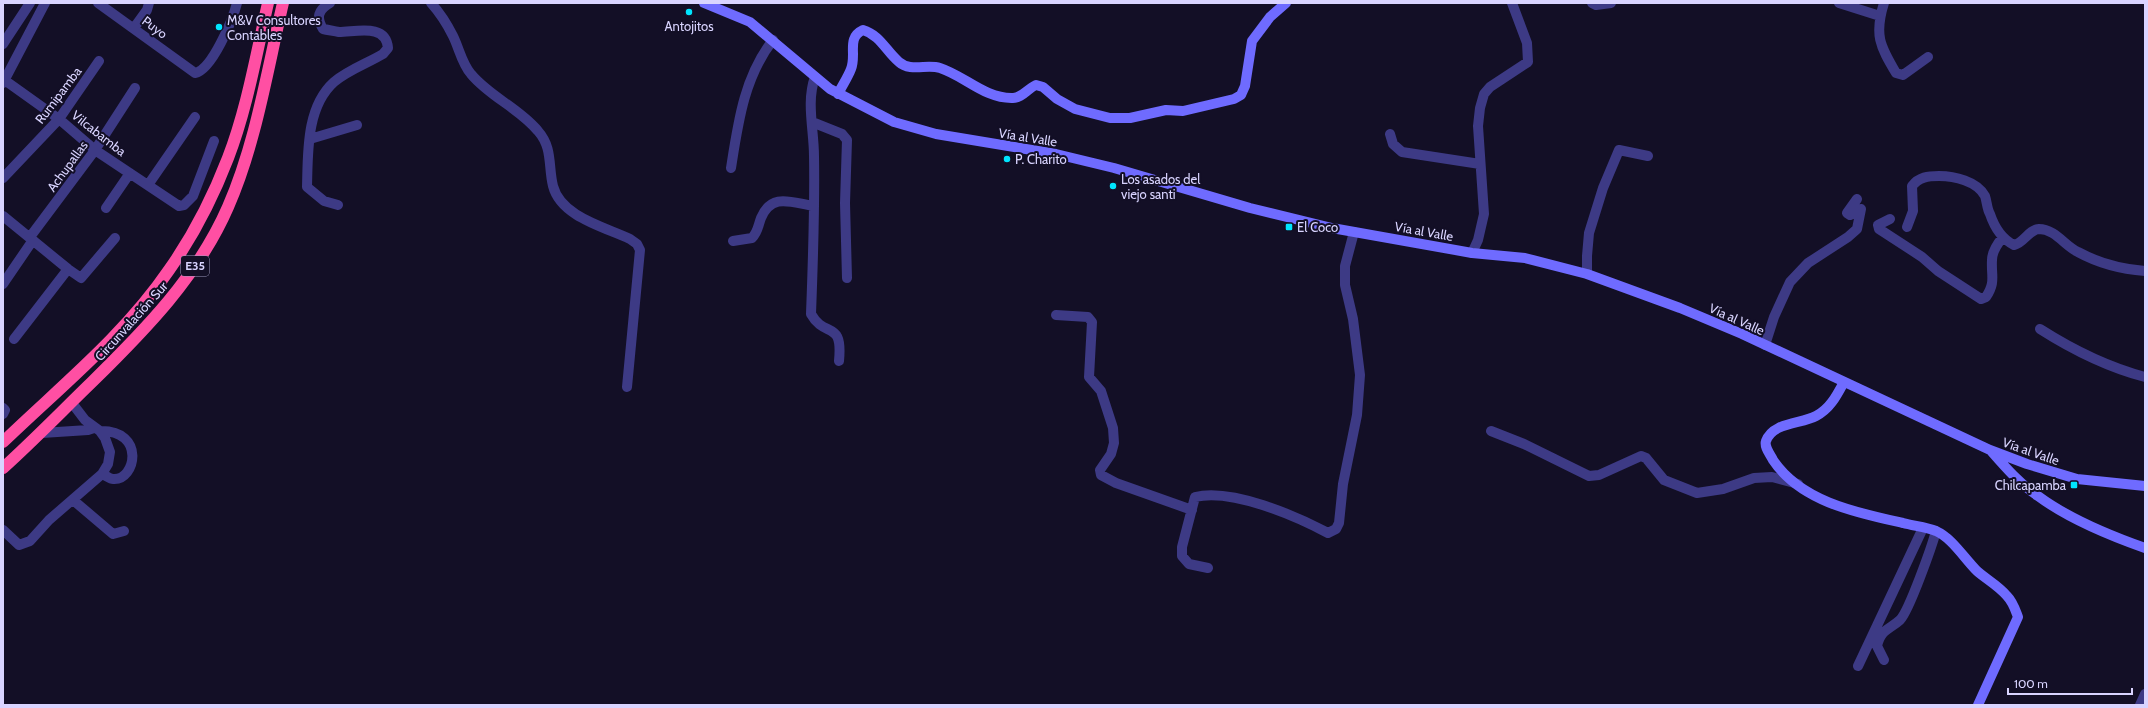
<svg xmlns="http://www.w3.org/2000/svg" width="2148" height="708" font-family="Cabin,sans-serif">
<rect width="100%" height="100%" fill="#130f26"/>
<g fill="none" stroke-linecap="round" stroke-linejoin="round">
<path stroke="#3d3a85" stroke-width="10" d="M 98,3 L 195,73 C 212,70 233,19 237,3
M 330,3 C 318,10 316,17 323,29 C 328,30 334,31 339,32 C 356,32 386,23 388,48 L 383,54 C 368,63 348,70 334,82 C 306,107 308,153 307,187 L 324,201 L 338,205
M 431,3 C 440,13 447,24 453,36 C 459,48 462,64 471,74 C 490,97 519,108 538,131 C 553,148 548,166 553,186 C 561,217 605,227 630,239 L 637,244 L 640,250 L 627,387
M 1592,3 L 1596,5 L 1611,3
M 1839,3 L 1880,16
M 1884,3 C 1874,35 1880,46 1896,73 L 1903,75 L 1928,57
M 134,28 L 147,10 L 149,3
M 3,44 L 30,3
M 815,77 C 806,102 814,130 814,156 C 815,209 813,261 811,314 C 825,339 843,319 839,361
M 3,79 L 59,119 L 95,150 L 179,206 L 184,205 L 193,196 L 214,141
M 3,83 L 45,3
M 812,122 L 842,134 L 847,140 L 845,203 L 847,278
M 1390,134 L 1393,144 L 1402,152 L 1480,164
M 310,139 L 357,125
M 731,168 C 738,123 744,77 773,40
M 3,178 L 59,119 L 99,61
M 148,185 L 195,117
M 106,208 L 130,173
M 3,216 L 68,269 L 81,278 L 115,238
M 1890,219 L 1878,225 L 1879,229 L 1922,257 L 1938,271 L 1981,299 L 1986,297 C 1996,282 1991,276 1992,260 C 1992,251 1998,243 2003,237
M 1907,227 L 1913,211 L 1912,186 C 1919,177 1928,176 1939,176 C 1954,176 1977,181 1985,196 C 1987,202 1987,209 1990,214 C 1994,226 2002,239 2014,245 C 2024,243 2028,230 2039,229 C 2055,229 2065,246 2078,252 C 2100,264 2120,269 2145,271
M 30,237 L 95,150 L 135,88
M 733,241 L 752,238 C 758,232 758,226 761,218 C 772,192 792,203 814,206
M 1472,253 L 1478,240 L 1484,214 L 1478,126 L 1480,108 L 1484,94 L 1490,87 L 1528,62 L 1527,43 L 1512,3
M 1587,274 L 1587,256 L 1589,233 L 1603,188 L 1619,150 L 1648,156
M 3,284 L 33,240
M 1056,315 L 1088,317 L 1092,322 L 1089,377 L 1101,391 L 1113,428 L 1114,443 L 1111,454 L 1100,470 L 1101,475 L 1116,483 L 1192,510
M 2040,329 C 2073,350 2107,367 2145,377
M 14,339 L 68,269
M 1765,345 L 1774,317 L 1790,282 L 1808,263 L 1848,237 L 1857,229 L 1861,209 L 1850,215 L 1847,213 L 1857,199
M 3,408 L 5,410 L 3,414
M 100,431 C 146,430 136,481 113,479 C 110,479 105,475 102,474
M 1491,431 L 1524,444 L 1589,476 L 1599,475 L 1641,456 L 1646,458 L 1664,480 L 1697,493 L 1723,489 L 1754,478 L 1772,477 L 1798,484
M 42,433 L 88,430 L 94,428
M 73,500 L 113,534 L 124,531
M 3,530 L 19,545 L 30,541 L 49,520 L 102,474 L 108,464 L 110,452 L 105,438 L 100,431 L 85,420 L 72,403
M 1208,568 L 1189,564 L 1182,556 L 1182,547 L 1195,497 C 1232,488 1296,516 1328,533 L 1336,529 L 1339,523 L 1343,484 L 1357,415 L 1360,375 L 1353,319 L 1345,285 L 1345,266 L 1354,232
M 1884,660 L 1877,646 C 1881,629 1889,630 1900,620 C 1909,611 1932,546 1936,531
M 1858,666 L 1923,528
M 2140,705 L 2145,694"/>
<path stroke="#6f6bff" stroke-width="10" d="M 704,3 L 750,22 L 830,89 L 894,122 L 936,134 L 1056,154 L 1114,168 L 1250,208 L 1332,228 L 1472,253 L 1525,258 L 1587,274 L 1680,308 L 1742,334 L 1990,450 L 2027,464 L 2077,479 L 2145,486
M 838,94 C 842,86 848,77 851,69 C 857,54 846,38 863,30 C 880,35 886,51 899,62 C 910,72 927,64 940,68 C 965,76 985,99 1013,98 C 1022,98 1027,89 1036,85 L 1043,87 L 1057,99 L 1075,109 L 1110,118 L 1130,118 L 1166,110 L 1183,111 L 1234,99 L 1241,95 L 1245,86 L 1252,41 L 1270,17 L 1286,3
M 1844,382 C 1837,395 1830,409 1816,416 C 1801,424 1773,422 1766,441 C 1764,447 1770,454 1773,460 C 1801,502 1858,513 1903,523 C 1914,526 1926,527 1936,531 C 1952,538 1964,558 1977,571 C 1986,579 1999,586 2007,596 C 2013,602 2015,609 2018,617 L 1978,705
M 1992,452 C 2006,468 2020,484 2038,496 C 2069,519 2108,535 2145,548"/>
<path stroke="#ff4fa3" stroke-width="12" d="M 3,442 C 60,387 124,336 169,270 C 193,236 213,197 228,158 C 247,109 256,55 268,3
M 3,468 C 34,440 62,411 92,382 C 145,330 198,276 228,207 C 256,143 267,71 283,3"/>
</g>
<g fill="#00e5ff" stroke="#130f26" stroke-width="1.5">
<circle cx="689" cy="12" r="4"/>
<circle cx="219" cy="27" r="4"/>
<circle cx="1007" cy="159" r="4"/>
<circle cx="1113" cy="186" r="4"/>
<rect x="1285" y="223" width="8" height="8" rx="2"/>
<rect x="2070" y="481" width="8" height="8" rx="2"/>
</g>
<g text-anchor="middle" stroke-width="4" stroke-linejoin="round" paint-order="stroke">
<rect fill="#130f26" stroke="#9e99be" stroke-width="1" x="181" y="256" width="28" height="20" rx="3"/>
<g font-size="12" font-weight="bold" fill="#d9d4ff">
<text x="195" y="270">E35</text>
</g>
<g font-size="13" fill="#d9d4ff" stroke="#130f26" text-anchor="start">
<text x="227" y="25">M&amp;V Consultores<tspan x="227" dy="15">Contables</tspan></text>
<text x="689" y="31" text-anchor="middle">Antojitos</text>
<text x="1015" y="164">P. Charito</text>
<text x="1121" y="184">Los asados del<tspan x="1121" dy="15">viejo santi</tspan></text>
<text x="1297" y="232">El Coco</text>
<text x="2066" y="490" text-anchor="end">Chilcapamba</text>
</g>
<g font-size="13" fill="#d9d4ff" stroke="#130f26">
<text transform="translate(155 27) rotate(37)" y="5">Puyo</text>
<text transform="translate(58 95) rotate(-53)" y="5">Rumipamba</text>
<text transform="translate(99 133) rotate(38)" y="5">Vilcabamba</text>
<text transform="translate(1028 137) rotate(9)" y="5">Vía al Valle</text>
<text transform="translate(67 166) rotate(-54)" y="5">Achupallas</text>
<text transform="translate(1424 231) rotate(10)" y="5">Vía al Valle</text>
<text transform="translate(1737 319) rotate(24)" y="5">Vía al Valle</text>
<text transform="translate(131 321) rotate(-48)" y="5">Circunvalación Sur</text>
<text transform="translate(2031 451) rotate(19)" y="5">Vía al Valle</text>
</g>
</g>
<rect width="2148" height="708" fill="none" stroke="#d9d4ff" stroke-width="8"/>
<path d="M2008 688v6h124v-6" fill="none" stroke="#d9d4ff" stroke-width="2"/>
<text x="2014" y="688" font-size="12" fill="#d9d4ff" stroke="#130f26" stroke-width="3" paint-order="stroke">100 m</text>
</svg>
